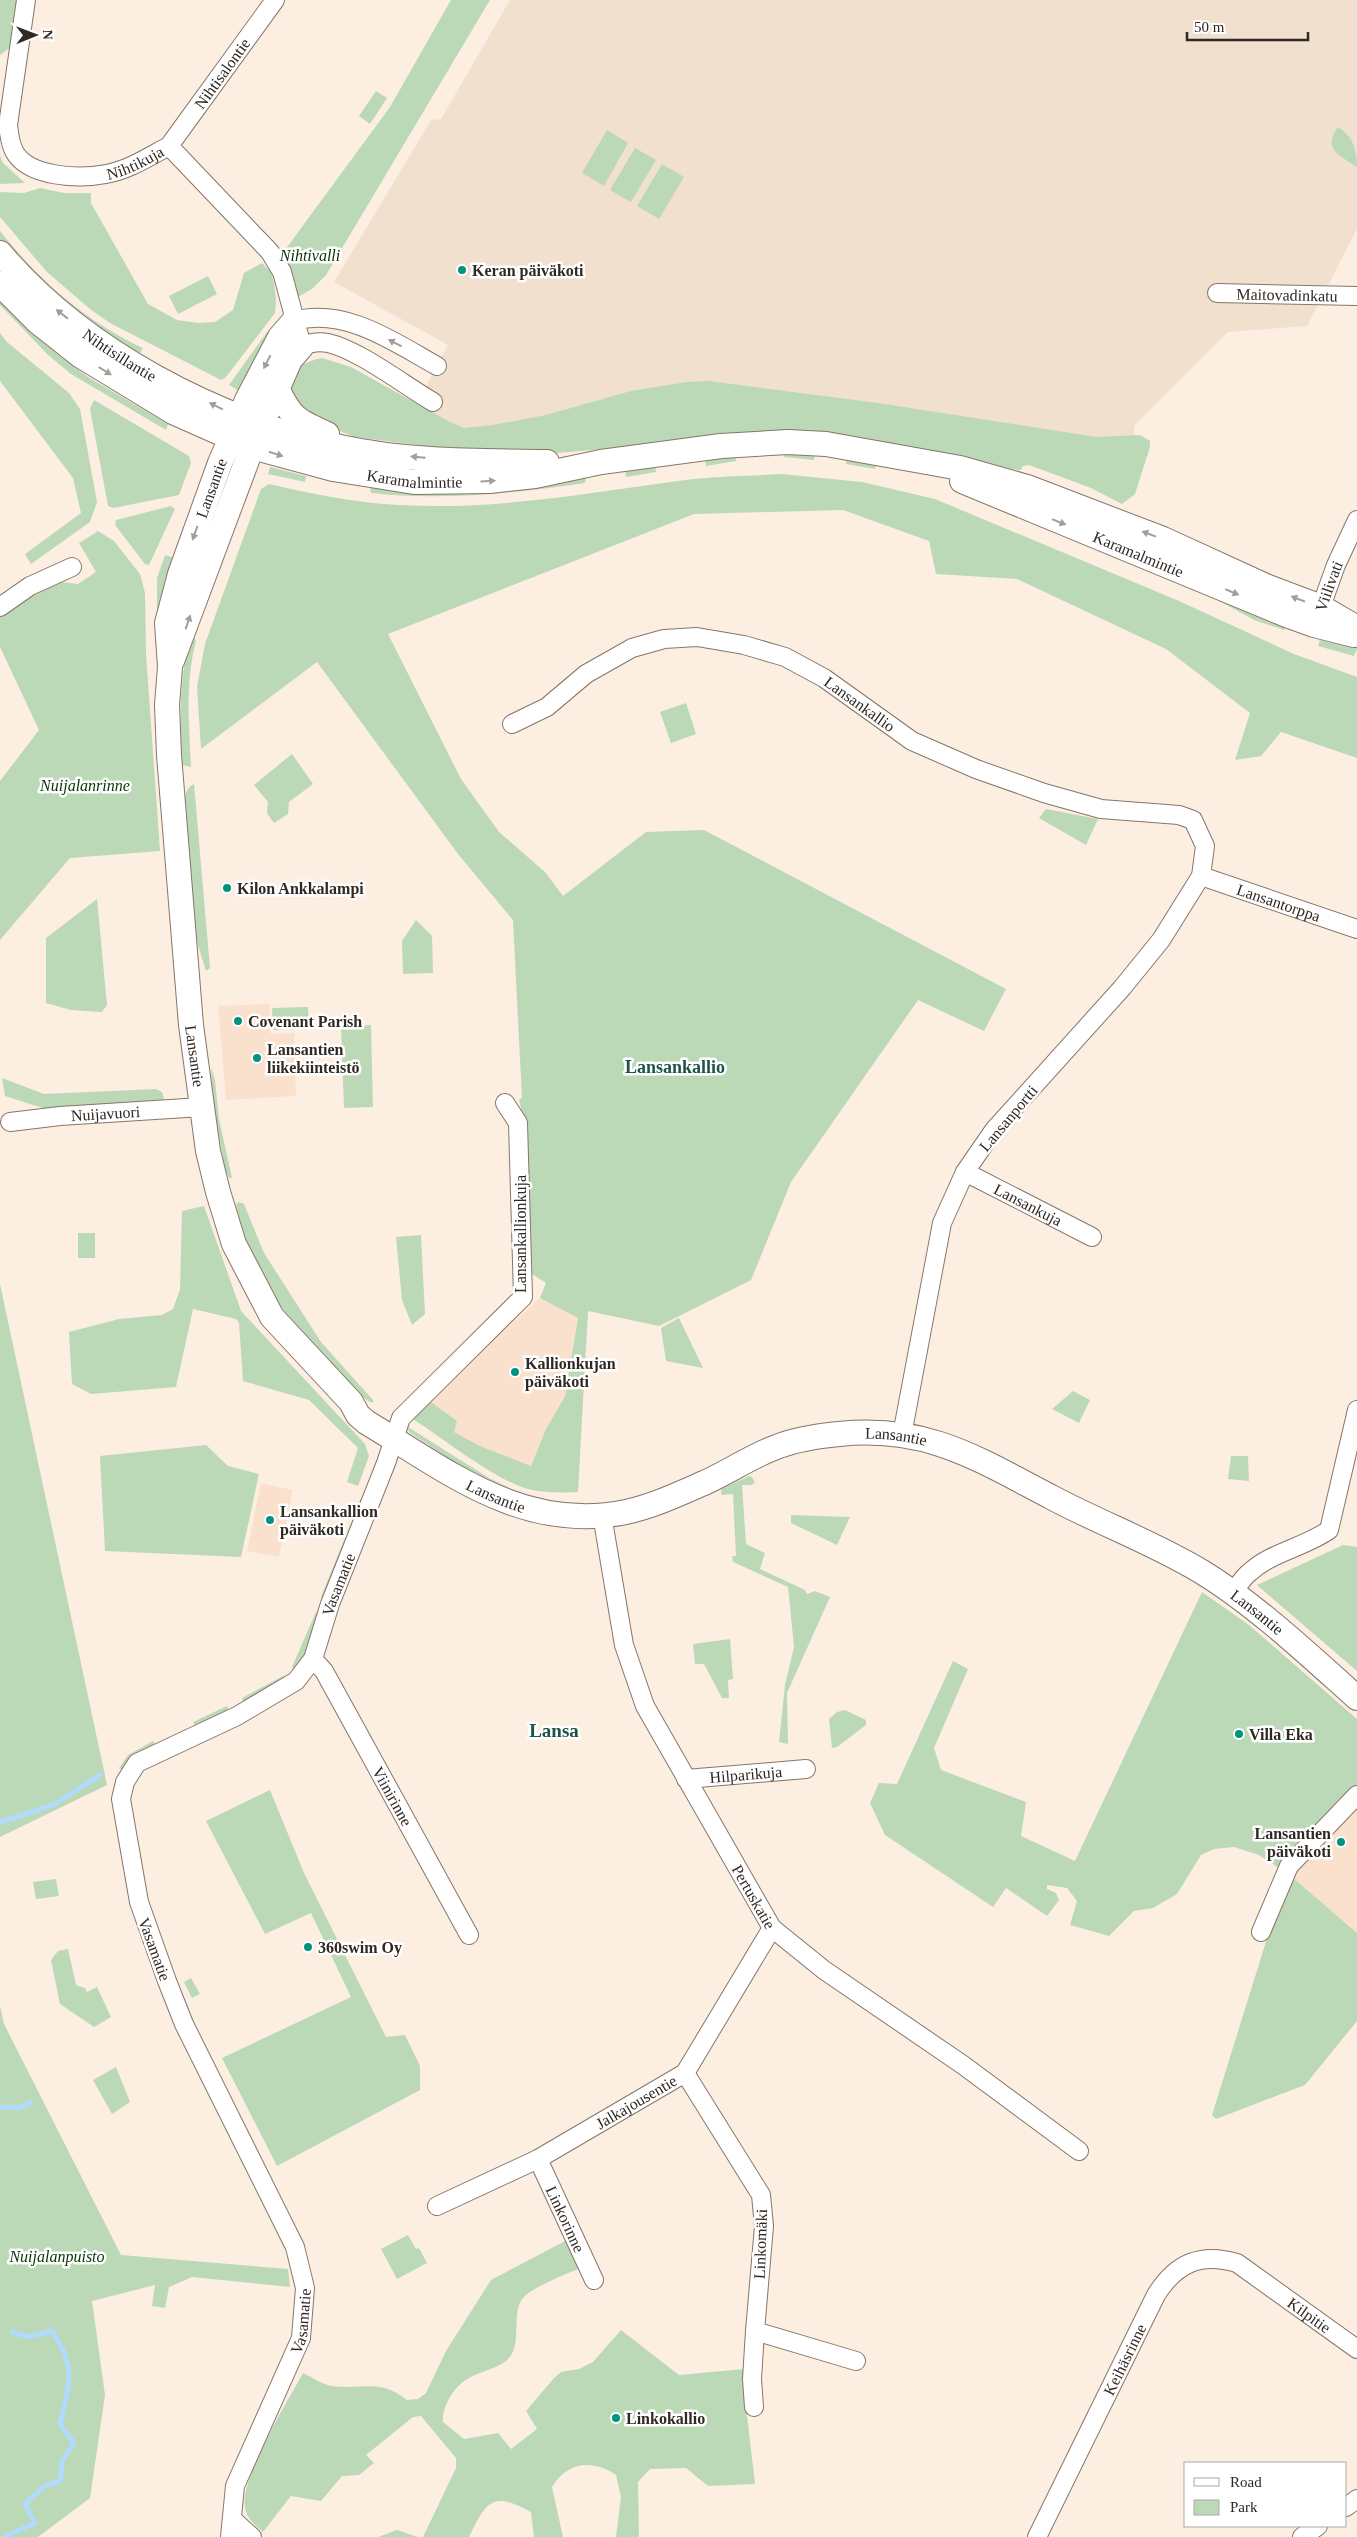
<svg xmlns="http://www.w3.org/2000/svg" width="1357" height="2537" font-family="'Times New Roman',serif">
<rect width="100%" height="100%" fill="#fdeee2"/>
<path fill="#fae1ce" d="M 269,1004 L 271,1034 L 294,1033 L 296,1096 L 226,1100 L 218,1006 Z
M 540,1298 L 578,1318 L 565,1396 L 546,1429 L 531,1466 L 480,1446 L 454,1432 L 457,1421 L 431,1402 L 484,1348 Z
M 261,1483 L 293,1490 L 279,1557 L 247,1551 Z
M 1357,1808 L 1357,1933 L 1292,1877 Z"/>
<path fill="#f1e0ce" d="M 510,0 L 1357,0 L 1357,229 L 1307,326 L 1228,332 L 1134,426 L 1134,484 L 981,438 L 429,437 L 428,410 L 433,402 L 425,388 L 448,345 L 334,282 L 431,120 L 441,119 Z"/>
<path fill="#bbd9b7" d="M 0,0 L 22,0 L 11,47 L 0,55 Z
M 451,0 L 490,0 L 326,275 L 312,289 L 296,298 L 287,263 L 282,254 L 390,107 Z
M 376,91 L 387,98 L 370,124 L 359,116 Z
M 1338,127 C 1353,136 1357,150 1357,167 C 1339,155 1322,149 1338,127 Z
M 607,130 L 628,143 L 604,186 L 582,173 Z
M 635,148 L 656,160 L 631,202 L 610,190 Z
M 0,156 L 3,163 L 25,183 L 0,184 Z
M 662,164 L 684,177 L 659,219 L 637,206 Z
M 40,188 L 64,193 L 91,193 L 91,203 L 148,304 L 177,320 L 198,323 L 215,322 L 233,310 L 244,273 L 262,263 L 271,272 L 274,283 L 276,299 L 275,313 L 226,377 L 221,380 L 110,323 L 90,309 L 47,272 L 0,217 L 0,192 L 24,193 Z
M 0,231 C 40,281 85,321 143,348 L 140,353 C 85,331 44,283 0,244 Z
M 208,276 L 217,294 L 178,314 L 169,296 Z
M 0,294 L 57,354 L 88,377 L 168,424 L 166,430 L 71,374 L 47,354 L 0,305 Z
M 267,332 L 269,332 L 253,376 L 239,391 L 229,385 Z
M 0,333 L 7,342 L 69,393 L 80,409 L 97,502 L 90,522 L 31,564 L 25,554 L 81,513 L 73,478 L 0,381 Z
M 322,358 L 351,367 L 450,422 L 464,428 L 493,425 L 546,415 L 631,391 L 687,382 L 709,381 L 878,403 L 1097,437 L 1140,435 L 1150,441 L 1150,447 L 1135,494 L 1122,504 L 1091,488 L 1029,465 L 1023,466 L 1021,470 L 984,468 L 873,440 L 787,433 L 546,454 L 496,455 L 355,437 L 301,416 C 288,385 281,367 322,358 Z
M 94,400 L 189,456 L 191,463 L 179,495 L 113,508 L 108,506 L 90,409 Z
M 785,450 L 815,452 L 814,460 L 784,457 Z
M 735,454 L 736,461 L 706,466 L 705,459 Z
M 847,457 L 877,462 L 875,469 L 846,464 Z
M 655,465 L 656,472 L 626,477 L 625,470 Z
M 270,467 L 306,476 L 305,482 L 268,474 Z
M 781,474 L 862,482 L 935,499 L 1179,601 L 1294,654 L 1357,677 L 1357,758 L 1281,732 L 1261,756 L 1235,760 L 1250,713 L 1166,649 L 1017,579 L 936,574 L 929,541 L 843,510 L 694,514 L 388,634 L 461,779 L 499,832 L 545,872 L 563,896 L 646,832 L 704,830 L 1006,989 L 984,1031 L 918,1000 L 791,1182 L 751,1280 L 659,1326 L 588,1311 L 578,1492 C 562,1493 545,1493 528,1489 C 497,1481 442,1438 413,1419 L 431,1402 L 457,1421 L 454,1432 L 480,1446 L 531,1466 L 546,1429 L 565,1396 L 578,1318 L 540,1298 L 546,1283 L 529,1272 L 524,1122 L 519,1099 L 522,1098 L 513,920 L 458,854 L 317,662 L 201,749 L 197,687 L 205,644 L 261,489 L 269,484 C 313,494 355,503 400,505 C 499,511 596,491 694,479 C 723,476 752,476 781,474 Z
M 586,477 L 585,483 C 515,493 442,501 371,493 L 370,488 L 389,489 Z
M 171,506 L 175,509 L 149,565 L 145,564 L 115,525 L 116,520 Z
M 98,531 L 114,541 L 140,574 L 145,593 L 146,654 L 160,851 L 70,858 L 0,940 L 0,781 L 39,730 L 0,647 L 0,616 L 52,581 L 78,584 L 96,572 L 79,543 Z
M 165,555 L 175,558 L 160,616 L 157,613 L 157,578 Z
M 1203,592 L 1286,626 L 1284,630 L 1254,620 Z
M 192,633 L 196,641 C 185,683 189,725 191,767 L 182,765 C 180,719 178,677 192,633 Z
M 1320,640 L 1357,648 L 1357,649 L 1354,656 L 1318,646 Z
M 686,703 L 696,734 L 671,743 L 660,712 Z
M 292,754 L 313,784 L 289,802 L 288,814 L 274,823 L 267,813 L 268,802 L 254,785 Z
M 194,784 L 210,968 L 206,971 L 196,939 L 185,814 C 185,802 182,790 194,784 Z
M 1046,809 L 1098,819 L 1086,845 L 1039,818 Z
M 97,899 L 107,1005 L 102,1012 L 71,1010 L 46,1003 L 46,938 Z
M 416,920 L 432,936 L 433,973 L 403,974 L 402,941 Z
M 308,1007 L 309,1029 L 273,1030 L 272,1008 Z
M 371,1025 L 373,1107 L 344,1108 L 341,1026 Z
M 211,1067 L 215,1080 L 219,1119 L 232,1178 L 229,1178 L 225,1169 L 213,1103 Z
M 2,1078 L 44,1094 L 156,1089 L 162,1092 L 164,1098 L 162,1101 L 46,1109 L 5,1096 Z
M 239,1202 L 244,1204 L 264,1253 L 321,1342 L 373,1400 L 373,1403 C 363,1400 352,1386 344,1378 C 293,1330 250,1274 236,1204 Z
M 204,1206 L 241,1311 L 365,1444 L 369,1456 L 358,1486 L 347,1482 L 358,1448 L 309,1400 L 243,1381 L 239,1323 L 236,1319 L 193,1309 L 176,1387 L 91,1394 L 72,1384 L 69,1332 L 119,1319 L 162,1315 L 173,1309 L 180,1289 L 182,1211 Z
M 78,1233 L 95,1233 L 95,1258 L 78,1258 Z
M 421,1235 L 425,1314 L 412,1325 L 402,1300 L 396,1237 Z
M 0,1284 L 107,1785 L 0,1837 Z
M 679,1318 L 703,1368 L 666,1361 L 661,1328 Z
M 1073,1391 L 1090,1400 L 1079,1423 L 1052,1409 Z
M 408,1427 L 489,1478 L 516,1491 L 521,1497 L 462,1467 L 409,1432 Z
M 206,1445 L 228,1466 L 259,1474 L 241,1557 L 105,1551 L 100,1456 Z
M 1231,1456 L 1248,1456 L 1249,1481 L 1228,1479 Z
M 749,1476 L 752,1477 L 755,1483 L 751,1485 L 742,1485 L 746,1544 L 765,1553 L 760,1569 L 805,1590 L 807,1594 L 815,1591 L 830,1597 L 787,1693 L 788,1744 L 779,1742 L 785,1685 L 794,1647 L 788,1587 L 733,1562 L 732,1556 L 736,1556 L 733,1494 L 722,1495 L 721,1492 L 722,1489 Z
M 361,1498 L 366,1500 L 326,1599 L 321,1597 Z
M 791,1515 L 850,1517 L 837,1545 L 791,1523 Z
M 1343,1545 L 1357,1547 L 1357,1671 L 1257,1585 Z
M 1202,1592 L 1249,1625 L 1357,1719 L 1357,1808 L 1292,1877 L 1357,1933 L 1357,2021 L 1305,2085 L 1216,2119 L 1212,2115 L 1269,1932 L 1292,1877 L 1259,1855 L 1234,1847 L 1214,1849 L 1201,1855 L 1177,1894 L 1153,1908 L 1134,1911 L 1109,1936 L 1070,1925 L 1077,1901 L 1067,1888 L 1047,1885 L 1047,1889 L 1056,1893 L 1059,1900 L 1047,1916 L 1006,1888 L 993,1907 L 885,1835 L 870,1803 L 879,1783 L 897,1784 L 953,1661 L 968,1669 L 934,1748 L 941,1770 L 1026,1802 L 1021,1836 L 1075,1861 Z
M 316,1612 L 320,1615 L 302,1662 L 294,1673 L 292,1667 Z
M 730,1639 L 733,1679 L 728,1680 L 729,1698 L 722,1698 L 704,1664 L 695,1664 L 693,1644 Z
M 283,1676 L 288,1679 L 244,1703 L 242,1698 Z
M 227,1706 L 229,1710 L 195,1726 L 193,1722 Z
M 845,1710 L 866,1720 L 866,1725 L 837,1747 L 832,1748 L 829,1719 L 837,1712 Z
M 153,1741 L 156,1746 L 124,1771 L 119,1768 L 128,1755 Z
M 270,1790 L 304,1873 L 386,2037 L 405,2035 L 420,2066 L 420,2090 L 277,2166 L 222,2058 L 351,1997 L 311,1913 L 265,1934 L 206,1821 Z
M 56,1879 L 59,1896 L 36,1899 L 33,1882 Z
M 68,1949 L 76,1985 L 85,1988 L 87,1992 L 97,1987 L 111,2017 L 94,2027 L 60,2004 L 51,1960 L 58,1951 Z
M 191,1978 L 200,1994 L 192,1998 L 184,1982 Z
M 0,2006 L 4,2024 L 121,2255 L 288,2269 L 290,2287 L 192,2277 L 169,2287 L 165,2308 L 152,2306 L 155,2285 L 92,2301 L 105,2395 L 90,2498 L 38,2537 L 0,2537 Z
M 116,2067 L 130,2102 L 112,2114 L 93,2080 Z
M 408,2235 L 416,2249 L 419,2248 L 427,2263 L 397,2279 L 381,2249 Z
M 567,2240 L 582,2267 C 567,2274 538,2285 526,2295 C 509,2309 523,2339 510,2357 C 501,2368 481,2371 469,2378 C 454,2386 442,2406 443,2422 L 464,2439 L 498,2433 L 511,2449 L 537,2429 L 526,2411 L 554,2378 L 561,2372 L 579,2369 L 593,2362 L 621,2330 L 679,2375 L 744,2369 L 743,2381 L 755,2484 L 708,2486 L 686,2468 L 650,2469 L 638,2482 L 639,2537 L 616,2537 L 621,2497 L 616,2475 C 592,2459 567,2462 552,2487 L 563,2537 L 534,2537 L 531,2512 C 492,2490 486,2502 469,2537 L 423,2537 L 456,2468 L 456,2458 L 421,2416 L 413,2417 L 366,2455 L 374,2463 L 359,2475 L 342,2476 L 321,2501 L 291,2496 L 263,2532 C 255,2525 247,2519 245,2508 C 239,2479 288,2401 303,2373 C 312,2377 323,2385 332,2386 C 364,2390 379,2378 407,2400 L 418,2399 L 426,2393 L 446,2351 L 491,2280 Z
M 397,2530 L 417,2537 L 378,2537 Z"/>
<g fill="none" stroke-linecap="round" stroke-linejoin="round">
<path stroke="#b2dafd" stroke-width="5" d="M 1,1822 L 53,1805 L 100,1775
M 0,2107 L 20,2108 L 31,2102
M 5,2537 L 35,2523 L 25,2504 L 44,2486 L 60,2481 L 62,2462 L 74,2443 L 60,2424 C 69,2384 77,2367 52,2331 L 30,2337 L 12,2332"/>
<defs>
<g id="street">
<path id="s1" d="M 26,0 L 8,125 C 9,134 10,143 14,151 C 28,178 81,179 106,174 C 129,170 150,156 169,146 L 270,252 L 282,272 L 302,346 C 311,343 318,341 328,343 C 359,350 404,385 433,402"/>
<path id="s2" d="M 169,146 L 275,0"/>
<path id="s3" d="M 1217,293 L 1357,296"/>
<path d="M 294,321 C 345,307 394,342 437,366"/>
<path d="M 0,607 L 30,586 L 72,567"/>
<path id="s4" d="M 1317,618 L 1336,565 L 1357,520"/>
<path id="s5" d="M 512,724 L 547,707 L 586,674 L 632,648 L 664,639 L 697,637 L 744,645 L 785,657 L 824,678 L 912,741 L 976,769 L 1044,793 L 1101,809 L 1179,815 L 1193,820 L 1205,846 L 1201,876 L 1161,940 L 1122,988 L 994,1130 L 965,1172 L 942,1223 L 902,1435"/>
<path id="s6" d="M 1201,876 L 1357,929"/>
<path id="s7" d="M 10,1122 L 60,1116 L 202,1107"/>
<path id="s8" d="M 965,1172 L 1092,1237"/>
<path id="s9" d="M 602,1515 L 624,1645 L 645,1706 L 772,1928 L 824,1970 L 963,2065 L 1079,2151"/>
<path d="M 1233,1593 C 1238,1586 1243,1577 1250,1572 C 1272,1552 1305,1547 1329,1530 L 1357,1410"/>
<path id="s10" d="M 313,1659 L 324,1671 L 469,1935"/>
<path id="s11" d="M 686,1779 L 806,1769"/>
<path d="M 1261,1932 L 1289,1866 L 1357,1795"/>
<path d="M 685,2073 L 761,2195 L 764,2226 L 755,2331 L 856,2361"/>
<path id="s12" d="M 538,2159 L 594,2280"/>
<path id="s13" d="M 437,2206 L 538,2159 L 685,2073 L 772,1928"/>
<path d="M 754,2407 L 752,2379 L 755,2331"/>
<path d="M 1346,2507 L 1357,2499"/>
<path d="M 233,2520 L 252,2537"/>
<path id="s14" d="M 230,2537 L 235,2486 L 301,2338 L 305,2288 L 295,2247 L 184,2024 L 167,1981 L 139,1902 L 121,1799 L 125,1782 L 137,1763 L 237,1716 L 296,1681 L 313,1659 L 330,1604 L 386,1463 L 401,1418 L 523,1297 L 518,1123 L 505,1103"/>
<path id="s15" d="M 1037,2537 L 1156,2295 C 1176,2263 1201,2252 1237,2263 L 1357,2349"/>
<path d="M 1302,2537 L 1318,2526"/>
</g>
<g id="secondary">
<path id="s16" d="M 0,253 C 83,351 216,420 340,447 C 407,462 478,461 547,462"/>
<path id="s17" d="M 0,284 L 38,322 L 81,356 L 173,412 L 252,447 L 333,469 L 414,482 L 490,481 L 535,476 L 601,462 L 721,446 L 788,442 L 826,444 L 960,468 L 1027,487 L 1163,539 L 1268,587 L 1321,607 L 1357,628"/>
<path id="s18" d="M 294,321 L 280,337 L 247,400 L 220,463 L 180,574 L 167,623 L 170,667 L 167,705 L 169,755 L 191,1025 L 208,1151 L 218,1192 L 234,1244 L 272,1317 L 351,1402 L 358,1415 L 366,1422 C 449,1472 523,1533 626,1512 C 653,1506 679,1494 704,1483 C 729,1472 753,1455 779,1446 C 797,1439 819,1436 839,1434 C 928,1425 978,1459 1053,1498 C 1102,1524 1154,1543 1202,1572 C 1256,1605 1310,1656 1357,1698"/>
<path d="M 277,388 C 291,418 297,421 327,434"/>
<path id="s19" d="M 962,481 L 1289,616 L 1314,625 L 1354,635"/>
<path d="M 172,661 L 252,447 L 290,360 L 302,346"/>
</g>
</defs>
<use href="#street" stroke="#867669" stroke-width="20"/>
<use href="#secondary" stroke="#867669" stroke-width="26"/>
<use href="#street" stroke="#fff" stroke-width="18"/>
<use href="#secondary" stroke="#fff" stroke-width="24"/>
</g>
<defs><path id="oneway-solid" d="M-6-.8H1V-3.2L6.5 0L1 3.2V.8H-6Z" transform="scale(1.25)"/></defs>
<g fill="#a19e9c">
<use href="#oneway-solid" transform="translate(62 314) rotate(-142)"/>
<use href="#oneway-solid" transform="translate(395 343) rotate(-153)"/>
<use href="#oneway-solid" transform="translate(267 362) rotate(117)"/>
<use href="#oneway-solid" transform="translate(105 371) rotate(32)"/>
<use href="#oneway-solid" transform="translate(216 406) rotate(-154)"/>
<use href="#oneway-solid" transform="translate(276 454) rotate(17)"/>
<use href="#oneway-solid" transform="translate(418 457) rotate(-175)"/>
<use href="#oneway-solid" transform="translate(488 481) rotate(-3)"/>
<use href="#oneway-solid" transform="translate(1059 522) rotate(22)"/>
<use href="#oneway-solid" transform="translate(195 533) rotate(110)"/>
<use href="#oneway-solid" transform="translate(1149 534) rotate(-159)"/>
<use href="#oneway-solid" transform="translate(1232 592) rotate(23)"/>
<use href="#oneway-solid" transform="translate(1298 599) rotate(-159)"/>
<use href="#oneway-solid" transform="translate(188 622) rotate(-71)"/>
</g>
<g fill="#02937f" stroke="#fff" stroke-width="2">
<circle cx="462" cy="270" r="5"/>
<circle cx="227" cy="888" r="5"/>
<circle cx="238" cy="1021" r="5"/>
<circle cx="257" cy="1058" r="5"/>
<circle cx="515" cy="1372" r="5"/>
<circle cx="270" cy="1520" r="5"/>
<circle cx="1239" cy="1734" r="5"/>
<circle cx="1341" cy="1842" r="5"/>
<circle cx="308" cy="1947" r="5"/>
<circle cx="616" cy="2418" r="5"/>
</g>
<g text-anchor="middle" stroke-width="5" stroke-linejoin="round" paint-order="stroke">
<g font-size="16" fill="#2f2823" stroke="#fff">
<text dy="6" stroke="none"><textPath href="#s2" startOffset="90">Nihtisalontie</textPath></text>
<text dy="6" stroke="none"><textPath href="#s1" startOffset="284">Nihtikuja</textPath></text>
<text dy="6" stroke="none"><textPath href="#s3" startOffset="70">Maitovadinkatu</textPath></text>
<text dy="6" stroke="none"><textPath href="#s16" startOffset="158">Nihtisillantie</textPath></text>
<text dy="6" stroke="none"><textPath href="#s17" startOffset="469">Karamalmintie</textPath></text>
<text transform="translate(211 488) rotate(-70)" y="6">Lansantie</text>
<text dy="6" stroke="none"><textPath href="#s19" startOffset="191">Karamalmintie</textPath></text>
<text dy="6" stroke="none"><textPath href="#s4" startOffset="34">Viilivati</textPath></text>
<text dy="6" stroke="none"><textPath href="#s5" startOffset="388">Lansankallio</textPath></text>
<text dy="6" stroke="none"><textPath href="#s6" startOffset="82">Lansantorppa</textPath></text>
<text dy="6" stroke="none"><textPath href="#s18" startOffset="764">Lansantie</textPath></text>
<text dy="6" stroke="none"><textPath href="#s7" startOffset="96">Nuijavuori</textPath></text>
<text transform="translate(1008 1118) rotate(-50)" y="6">Lansanportti</text>
<text dy="6" stroke="none"><textPath href="#s8" startOffset="71">Lansankuja</textPath></text>
<text transform="translate(520 1234) rotate(-90)" y="6">Lansankallionkuja</text>
<text dy="6" stroke="none"><textPath href="#s18" startOffset="1749">Lansantie</textPath></text>
<text dy="6" stroke="none"><textPath href="#s18" startOffset="1330">Lansantie</textPath></text>
<text dy="6" stroke="none"><textPath href="#s14" startOffset="1115">Vasamatie</textPath></text>
<text dy="6" stroke="none"><textPath href="#s18" startOffset="2154">Lansantie</textPath></text>
<text dy="6" stroke="none"><textPath href="#s11" startOffset="60">Hilparikuja</textPath></text>
<text dy="6" stroke="none"><textPath href="#s10" startOffset="159">Viinirinne</textPath></text>
<text dy="6" stroke="none"><textPath href="#s9" startOffset="416">Pertuskatie</textPath></text>
<text transform="translate(155 1949) rotate(70)" y="6">Vasamatie</text>
<text dy="6" stroke="none"><textPath href="#s13" startOffset="225">Jalkajousentie</textPath></text>
<text dy="6" stroke="none"><textPath href="#s12" startOffset="66">Linkorinne</textPath></text>
<text transform="translate(760 2244) rotate(-88)" y="6">Linkomäki</text>
<text dy="6" stroke="none"><textPath href="#s15" startOffset="454">Kilpitie</textPath></text>
<text dy="6" stroke="none"><textPath href="#s14" startOffset="230">Vasamatie</textPath></text>
<text dy="6" stroke="none"><textPath href="#s15" startOffset="198">Keihäsrinne</textPath></text>
</g>
<g font-size="16" font-style="italic" fill="#063405" stroke="#fff">
<text x="310" y="261">Nihtivalli</text>
<text x="85" y="791">Nuijalanrinne</text>
<text x="57" y="2262">Nuijalanpuisto</text>
</g>
<g font-size="16" font-weight="bold" fill="#2f2823" stroke="#fff" text-anchor="start">
<text x="472" y="276">Keran päiväkoti</text>
<text x="237" y="894">Kilon Ankkalampi</text>
<text x="248" y="1027">Covenant Parish</text>
<text x="267" y="1055">Lansantien<tspan x="267" dy="18">liikekiinteistö</tspan></text>
<text x="525" y="1369">Kallionkujan<tspan x="525" dy="18">päiväkoti</tspan></text>
<text x="280" y="1517">Lansankallion<tspan x="280" dy="18">päiväkoti</tspan></text>
<text x="1249" y="1740">Villa Eka</text>
<text x="1331" y="1839" text-anchor="end">Lansantien<tspan x="1331" dy="18">päiväkoti</tspan></text>
<text x="318" y="1953">360swim Oy</text>
<text x="626" y="2424">Linkokallio</text>
</g>
<g font-size="18" font-weight="bold" fill="#1d544a" stroke="#fff">
<text x="675" y="1073">Lansankallio</text>
</g>
<g font-size="19" font-weight="bold" fill="#1d544a" stroke="#fff">
<text x="554" y="1737">Lansa</text>
</g>
</g>
<rect x="1184" y="2462" width="162" height="65" fill="#ffffff" stroke="#aca9a7"/>
<rect x="1194" y="2478" width="25" height="8" fill="#ffffff" stroke="#aca9a7"/>
<text x="1230" y="2487" font-size="15" fill="#2f2823">Road</text>
<rect x="1194" y="2500" width="25" height="15" fill="#bbd9b7" stroke="#aca9a7"/>
<text x="1230" y="2512" font-size="15" fill="#2f2823">Park</text>
<g transform="translate(35 35) rotate(89)" stroke="#ffffff" stroke-width="4" paint-order="stroke">
<path d="M0-4L9 19L0 12L-9 19Z" fill="#2f2823"/>
<text y="-8" font-size="14" font-weight="bold" text-anchor="middle" fill="#2f2823">N</text>
</g>
<path d="M1187 32v8h121v-8" fill="none" stroke="#2f2823" stroke-width="2.5"/>
<text x="1194" y="32" font-size="15" fill="#2f2823" stroke="#ffffff" stroke-width="4" paint-order="stroke">50 m</text>
</svg>
